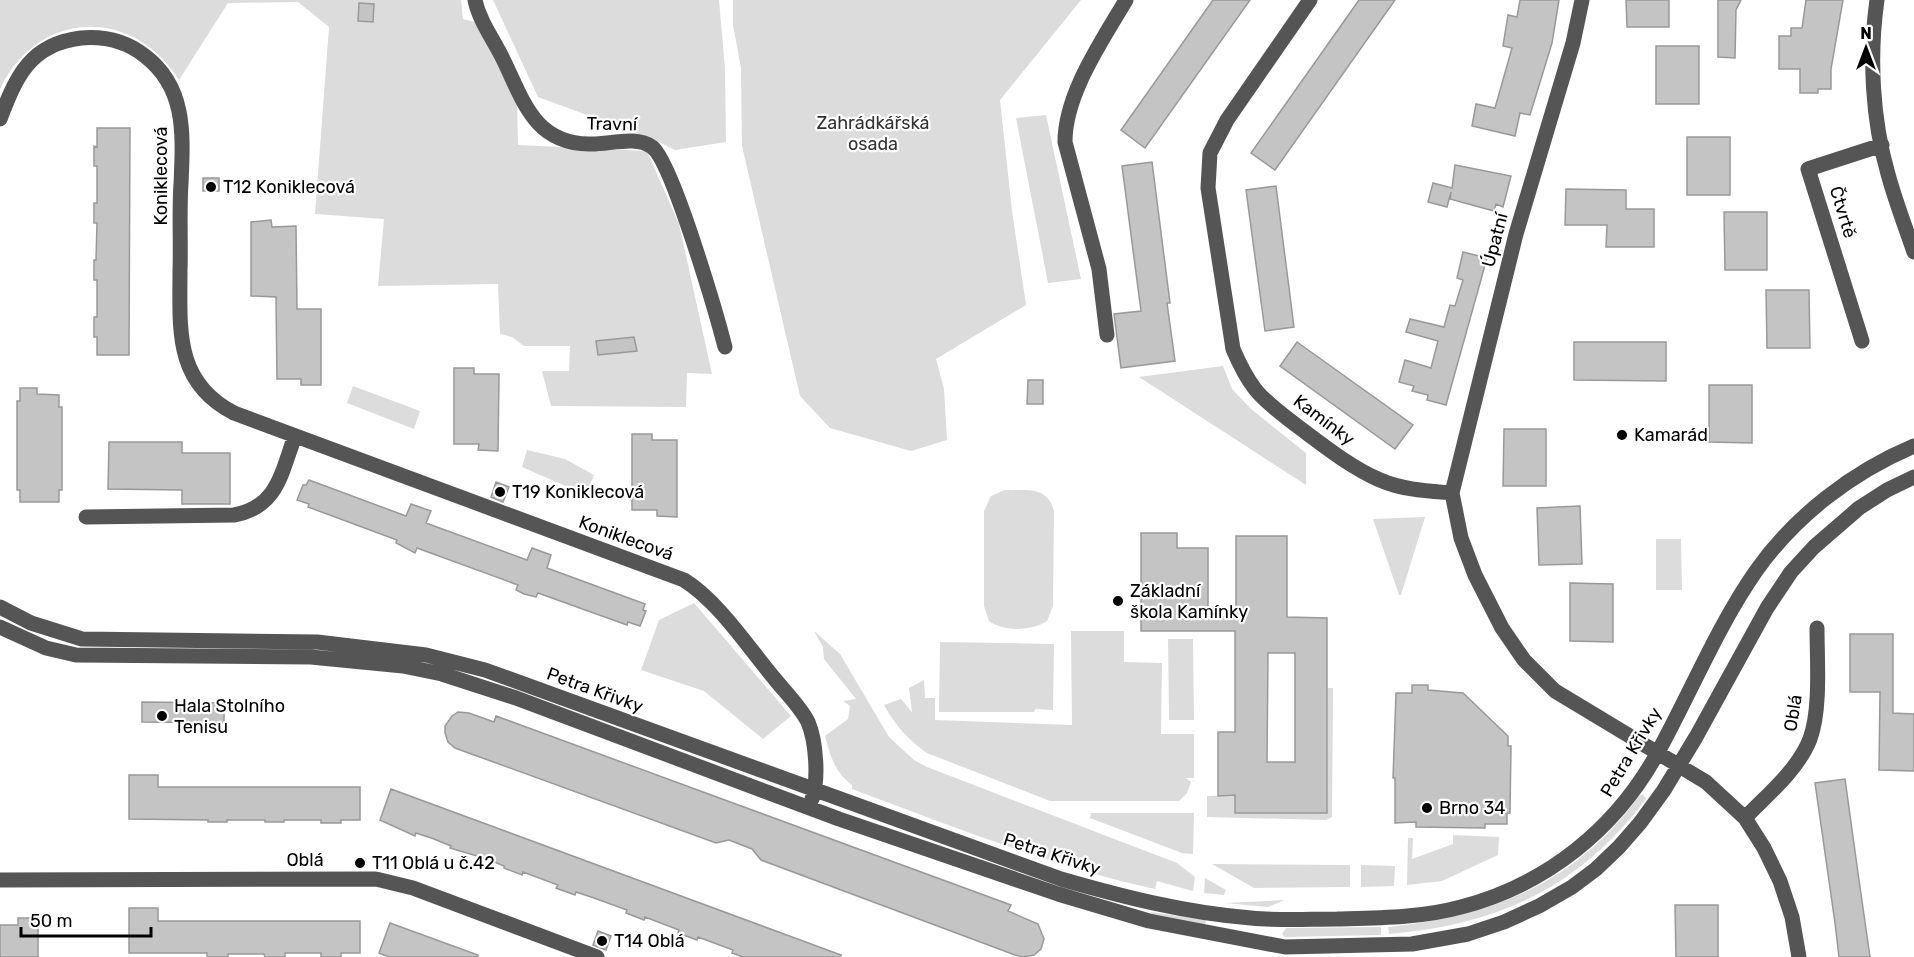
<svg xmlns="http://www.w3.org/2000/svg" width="1914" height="957" font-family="Rubik,sans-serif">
<rect width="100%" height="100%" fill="#fff"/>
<path fill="#dcdcdc" d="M 0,0 L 461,0 L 463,19 L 483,24 L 517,102 L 518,145 L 647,151 L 679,224 L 712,374 L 687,373 L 686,407 L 551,406 L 542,371 L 569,371 L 570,346 L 524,346 L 512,337 L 500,334 L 498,284 L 378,286 L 384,219 L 315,214 L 329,27 L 298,2 L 228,3 L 179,80 C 133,6 38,9 0,89 Z
M 493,0 L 719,0 L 725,69 L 726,142 L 675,150 L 655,140 L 538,97 Z
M 733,0 L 1081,0 L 1000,100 L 1012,211 L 1026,305 L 936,359 L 944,389 L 947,440 L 911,451 L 830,428 L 800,396 L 742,146 L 741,68 L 733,25 Z
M 1046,115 L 1081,279 L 1048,283 L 1016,118 Z
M 1223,366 L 1232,389 L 1251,409 L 1306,453 L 1306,485 L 1139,377 Z
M 353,386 L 420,411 L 414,429 L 347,403 Z
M 527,450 L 565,459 L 594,475 L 586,495 L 522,467 Z
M 1005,490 C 1026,491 1047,485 1054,511 L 1053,606 L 1047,621 C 1032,631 1004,632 989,621 L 984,606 L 984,511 L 991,496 Z
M 1425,517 L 1401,595 L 1399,595 L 1373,519 Z
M 1656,539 L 1681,539 L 1682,590 L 1656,590 Z
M 694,603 L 791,716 L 763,739 L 704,691 L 641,670 L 659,620 Z
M 814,631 L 840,654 L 889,737 L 914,760 L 927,767 L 1177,863 L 1195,877 L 1193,891 L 1157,881 L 1155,889 C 1051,866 951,826 852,789 L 852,785 C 835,772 830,756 825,736 L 848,719 L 850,706 L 843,701 L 856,699 L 824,659 L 823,647 Z
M 1071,631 L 1124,631 L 1124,662 L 1162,663 L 1161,734 L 1194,734 L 1194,778 L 1186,778 L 1191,782 L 1187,793 L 1179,801 L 1050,801 L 927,753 C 908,740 895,725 884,705 L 901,699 L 912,712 L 909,688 L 924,680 L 925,698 L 935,698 L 935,720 L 1072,725 Z
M 1168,639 L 1193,639 L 1194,720 L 1169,720 Z
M 940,642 L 1054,644 L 1053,710 L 1035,709 L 1034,712 L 939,712 Z
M 1327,688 L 1333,688 L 1332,817 L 1326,820 L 1207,817 L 1207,796 L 1235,795 L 1235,813 L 1327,813 Z
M 1643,794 L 1646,799 C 1579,888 1498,925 1389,934 L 1388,927 C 1492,917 1577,882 1639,796 Z
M 1091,813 L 1194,813 L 1193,854 L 1182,853 L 1090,818 Z
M 1453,835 L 1499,837 L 1498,855 L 1442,881 L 1407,885 L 1408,838 L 1413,838 L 1412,859 L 1453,844 Z
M 1212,864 L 1350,865 L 1350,887 L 1254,888 Z
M 1361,865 L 1395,866 L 1394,886 L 1361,887 Z
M 1205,878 L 1226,890 L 1224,895 L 1204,893 Z
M 1285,900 L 1268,907 L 1225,903 Z
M 1151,912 L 1206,920 L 1205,928 L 1150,916 Z
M 1381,927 L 1381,935 L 1285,937 L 1282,934 L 1286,928 Z"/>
<path fill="#c4c4c4" stroke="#999" stroke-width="1.5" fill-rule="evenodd" d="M 1213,0 L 1250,0 L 1145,148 L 1121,130 Z
M 1359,0 L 1395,0 L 1275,170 L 1251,153 Z
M 1520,0 L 1559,0 L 1552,43 L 1530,115 L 1520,113 L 1515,136 L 1472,126 L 1476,104 L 1495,108 L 1512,48 L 1503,46 L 1508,15 L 1517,17 Z
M 1626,0 L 1669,0 L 1669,27 L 1627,27 Z
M 1718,0 L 1741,0 L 1736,10 L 1735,58 L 1718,57 Z
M 1806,0 L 1843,0 L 1831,69 L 1831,89 L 1818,89 L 1818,93 L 1800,93 L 1800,69 L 1779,69 L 1779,36 L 1791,36 L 1791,28 L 1802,28 Z
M 359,3 L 374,4 L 373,22 L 358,21 Z
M 1656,46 L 1699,46 L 1699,104 L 1656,104 Z
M 97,128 L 130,128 L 129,355 L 97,355 L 97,337 L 94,337 L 94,317 L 97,317 L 97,280 L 94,280 L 94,260 L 96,260 L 97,223 L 94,223 L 94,203 L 97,203 L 97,166 L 94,166 L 94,146 L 97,147 Z
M 1687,137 L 1730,137 L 1730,195 L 1687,195 Z
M 1152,162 L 1170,303 L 1167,303 L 1175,361 L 1121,368 L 1114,314 L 1141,311 L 1122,166 Z
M 1455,165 L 1511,176 L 1503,207 L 1496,204 L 1494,211 L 1450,199 L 1451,192 L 1447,207 L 1428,202 L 1433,183 L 1452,188 Z
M 203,178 L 219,178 L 219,191 L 203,191 Z
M 1276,186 L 1294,327 L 1265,331 L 1246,190 Z
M 1566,189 L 1626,190 L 1626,209 L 1654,209 L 1654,247 L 1606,247 L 1607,225 L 1565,225 Z
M 1724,212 L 1767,212 L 1767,270 L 1725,270 Z
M 271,220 L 272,227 L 296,226 L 297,309 L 321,309 L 321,385 L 301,385 L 301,379 L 277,379 L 276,297 L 251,296 L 251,222 Z
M 1463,252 L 1487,258 L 1446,405 L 1427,400 L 1428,395 L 1412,391 L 1414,386 L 1399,382 L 1405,360 L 1431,368 L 1438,341 L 1406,332 L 1410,319 L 1444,327 L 1450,305 L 1455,306 L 1463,280 L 1457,278 Z
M 1766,290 L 1809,290 L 1810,348 L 1767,348 Z
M 634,337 L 637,351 L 598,355 L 596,341 Z
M 1297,342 L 1413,425 L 1395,449 L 1280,366 Z
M 1574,342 L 1666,342 L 1666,381 L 1574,380 Z
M 454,368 L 474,368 L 474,374 L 499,374 L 498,451 L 478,450 L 479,444 L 454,444 Z
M 1028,380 L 1043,380 L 1043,404 L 1027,404 Z
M 1709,385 L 1752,385 L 1752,443 L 1709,442 Z
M 20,388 L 37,388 L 37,394 L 59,395 L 59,407 L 62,407 L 62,490 L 59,490 L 59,502 L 20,502 L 20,490 L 17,490 L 17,401 L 20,401 Z
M 1504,429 L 1546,429 L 1546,486 L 1503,486 Z
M 632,434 L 652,434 L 652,440 L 677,440 L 677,517 L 657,516 L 657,510 L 632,510 Z
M 109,442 L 182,442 L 182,453 L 230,453 L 230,504 L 182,504 L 182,490 L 108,489 Z
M 309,480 L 406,516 L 411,504 L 431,511 L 426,523 L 527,560 L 532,548 L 551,555 L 547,568 L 645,604 L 643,610 L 646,611 L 640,626 L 628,622 L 627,625 L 538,593 L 536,597 L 524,594 L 516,590 L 518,585 L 417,548 L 415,553 L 396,543 L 397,540 L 308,507 L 309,504 L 297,500 L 303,485 L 306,485 Z
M 496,482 L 509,487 L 503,502 L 491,497 Z
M 1580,506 L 1582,564 L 1539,565 L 1537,508 Z
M 1141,533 L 1177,533 L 1177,548 L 1208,548 L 1208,617 L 1236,617 L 1236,536 L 1287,536 L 1287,617 L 1327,618 L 1327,813 L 1235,813 L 1235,795 L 1218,796 L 1218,732 L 1235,732 L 1235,631 L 1141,631 ZM 1268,653 L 1295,653 L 1295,762 L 1267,762 Z
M 1570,583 L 1613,584 L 1613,642 L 1570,641 Z
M 1850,634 L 1893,634 L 1893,713 L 1914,714 L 1914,771 L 1879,770 L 1880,692 L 1850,692 Z
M 1412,685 L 1428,685 L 1428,690 L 1463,693 L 1508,736 L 1508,746 L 1511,746 L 1510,813 L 1507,813 L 1507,824 L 1485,824 L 1485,828 L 1416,827 L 1416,822 L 1395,823 L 1395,778 L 1393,778 L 1396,693 L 1412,693 Z
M 142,702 L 224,703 L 224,723 L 142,722 Z
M 458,712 L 469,713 L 494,722 L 496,716 L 507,720 L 1011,905 L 1008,911 L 1038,924 L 1044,939 L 1041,949 L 1034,955 L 1023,957 L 1015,955 L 761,860 L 752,849 L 729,840 L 716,843 L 455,748 L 448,742 L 445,733 L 445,726 L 452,716 Z
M 129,775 L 158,775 L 158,787 L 360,787 L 360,820 L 341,820 L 341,823 L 321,823 L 321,820 L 284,820 L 284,822 L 265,822 L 265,820 L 227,820 L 227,822 L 208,822 L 208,820 L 129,819 Z
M 1845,779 L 1858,873 L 1870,957 L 1839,957 L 1835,923 L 1815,783 Z
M 391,789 L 841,955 L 841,957 L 743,957 L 732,953 L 733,950 L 698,937 L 697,940 L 678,933 L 679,930 L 645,917 L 644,920 L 626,913 L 627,910 L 594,898 L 576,892 L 575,895 L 556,888 L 558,885 L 523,872 L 522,875 L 504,868 L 504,866 L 487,859 L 450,848 L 451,846 L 434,839 L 416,833 L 415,836 L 380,820 Z
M 1675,905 L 1718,905 L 1718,957 L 1676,957 Z
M 129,908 L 158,908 L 158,921 L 360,921 L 360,953 L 341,953 L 341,957 L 321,957 L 321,953 L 285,953 L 285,957 L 265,957 L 264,954 L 228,954 L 228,957 L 207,957 L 207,953 L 129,953 Z
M 18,918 L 38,918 L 38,957 L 0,957 L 0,925 L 18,925 Z
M 390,923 L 478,955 L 478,957 L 389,957 L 379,953 Z
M 598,931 L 611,936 L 606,950 L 593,945 Z"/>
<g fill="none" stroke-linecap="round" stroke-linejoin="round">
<path stroke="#555" stroke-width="15" d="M 475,0 C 479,20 493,39 502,57 C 523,99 533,143 589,144 C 608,145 636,135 652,147 C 672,161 717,316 725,347
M 1310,0 L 1227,120 L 1210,153 L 1208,188 L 1233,349 C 1239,363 1245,376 1255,389 C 1266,403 1282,414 1296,425 C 1323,445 1350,467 1380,480 C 1403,490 1428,491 1452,493
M 1582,0 L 1573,43 L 1516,234 L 1452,493 L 1461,538 L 1475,575 L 1502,628 L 1524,660 L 1555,691 L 1706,782 L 1745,818 L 1764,848 L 1780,881 L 1792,917 L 1799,957
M 1877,0 C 1869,56 1872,119 1888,174 C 1895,200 1905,226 1914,252
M 0,119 C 16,77 30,44 81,38 C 105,36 126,41 145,56 C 187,88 183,136 181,184 C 179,213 181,242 180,271 C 180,329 174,382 234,413 L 684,580 C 718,601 748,647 774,678 C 785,692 800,706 808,722 C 816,741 819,779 812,799
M 1107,335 L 1099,269 L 1065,142 C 1065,94 1102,41 1126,0
M 1862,341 L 1808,169 L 1882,145
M 86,517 L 234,515 C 278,507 281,473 295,436
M 0,607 L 31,623 L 82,639 L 317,642 L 426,655 L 485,670 L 1061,879 C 1123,897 1187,913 1251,918 C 1279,921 1309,919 1337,919 C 1378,918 1421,918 1461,907 C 1546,885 1616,829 1658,752 C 1691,692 1717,627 1756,571 C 1795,516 1852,472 1914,446
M 0,627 L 46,648 L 76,655 L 311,657 L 403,666 L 442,674 L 516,698 L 839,819 L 1058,894 L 1149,921 L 1285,947 L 1412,944 L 1468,934 L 1504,922 L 1539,906 L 1572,887 L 1596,869 L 1619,847 L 1640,823 L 1664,790 L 1696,737 L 1767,608 L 1791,572 L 1814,547 L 1859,508 L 1887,490 L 1914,477
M 1745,818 C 1767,795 1798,770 1810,739 C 1821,709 1817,660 1817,628
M 0,880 L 376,879 L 413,888 L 597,957"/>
</g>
<g fill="#000" stroke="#fff" stroke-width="2">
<circle cx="211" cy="187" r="6"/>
<circle cx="1622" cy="435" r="6"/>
<circle cx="500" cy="492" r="6"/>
<circle cx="1118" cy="601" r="6"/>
<circle cx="162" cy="716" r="6"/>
<circle cx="1427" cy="808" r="6"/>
<circle cx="360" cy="863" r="6"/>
<circle cx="602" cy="941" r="6"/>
</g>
<g text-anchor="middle" stroke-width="4.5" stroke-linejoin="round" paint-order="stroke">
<g font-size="18" fill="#333" stroke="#fff">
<text x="873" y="129">Zahrádkářská<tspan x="873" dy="21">osada</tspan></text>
</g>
<g font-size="18" fill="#000" stroke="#fff">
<text transform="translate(612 124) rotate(1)" y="6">Travní</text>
<text transform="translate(161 176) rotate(-90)" y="6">Koniklecová</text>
<text transform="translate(1843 212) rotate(73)" y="6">Čtvrtě</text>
<text transform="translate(1495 240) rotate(-75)" y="6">Úpatní</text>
<text transform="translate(1324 420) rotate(37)" y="6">Kamínky</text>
<text transform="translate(626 538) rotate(20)" y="6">Koniklecová</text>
<text transform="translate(595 690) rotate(20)" y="6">Petra Křivky</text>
<text transform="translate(1793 713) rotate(-81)" y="6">Oblá</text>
<text transform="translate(1631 752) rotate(-59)" y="6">Petra Křivky</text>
<text transform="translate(1052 854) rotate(18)" y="6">Petra Křivky</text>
<text x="305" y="866">Oblá</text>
</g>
<g font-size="18" fill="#000" stroke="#fff" text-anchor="start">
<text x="223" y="193">T12 Koniklecová</text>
<text x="1634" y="441">Kamarád</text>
<text x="512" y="498">T19 Koniklecová</text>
<text x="1130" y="597">Základní<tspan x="1130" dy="21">škola Kamínky</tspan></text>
<text x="174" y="712">Hala Stolního<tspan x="174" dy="21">Tenisu</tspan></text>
<text x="1439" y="814">Brno 34</text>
<text x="372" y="869">T11 Oblá u č.42</text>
<text x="614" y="947">T14 Oblá</text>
</g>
</g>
<g transform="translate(1866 48)" stroke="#ffffff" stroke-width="4.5" paint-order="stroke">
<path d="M0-4.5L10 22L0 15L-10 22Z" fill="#000000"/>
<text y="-9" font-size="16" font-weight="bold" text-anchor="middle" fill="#000000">N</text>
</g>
<path d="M21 927v9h130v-9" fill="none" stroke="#000000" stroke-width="3"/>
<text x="30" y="927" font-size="18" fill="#000000" stroke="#ffffff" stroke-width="4.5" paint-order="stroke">50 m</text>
</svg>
